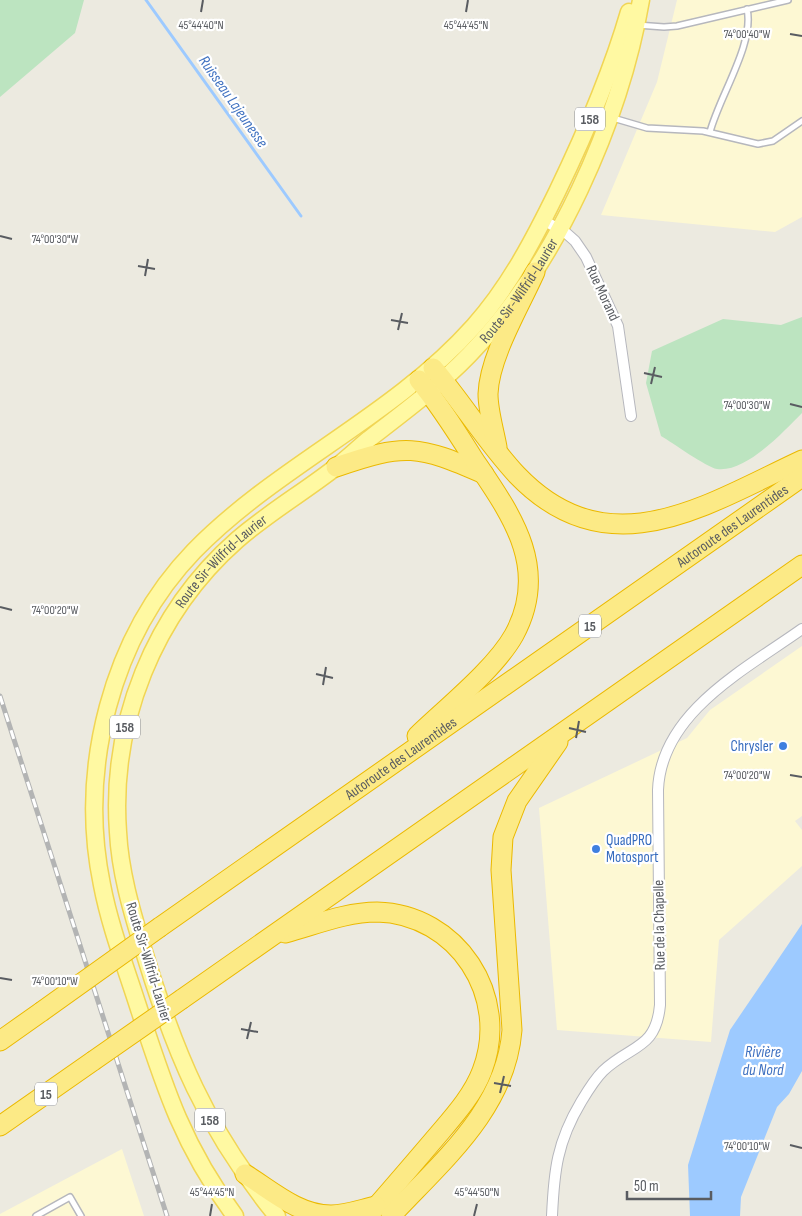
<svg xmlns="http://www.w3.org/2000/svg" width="802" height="1216" font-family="'Sofia Sans Condensed',sans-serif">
<rect width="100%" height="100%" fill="#eceae0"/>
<path fill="#fdf8d3" d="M 677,0 L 802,0 L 802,217 L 775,232 L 601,215 L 657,82 Z
M 802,646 L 802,816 L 795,821 L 802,830 L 802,866 L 719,940 L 711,1042 L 557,1030 L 539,808 L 687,738 L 710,710 Z
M 122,1149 L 144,1216 L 0,1216 L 0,1214 Z"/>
<path fill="#bce4c0" d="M 0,0 L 84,0 L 75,33 L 0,97 Z
M 802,317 L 802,413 C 783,432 746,473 717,469 C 706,467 673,443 661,436 L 646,383 L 652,351 L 723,319 L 781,325 Z"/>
<path fill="#9dcaff" d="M 802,924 L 802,1071 L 789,1094 L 777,1107 L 741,1197 L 740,1216 L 690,1216 L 688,1165 L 730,1030 Z"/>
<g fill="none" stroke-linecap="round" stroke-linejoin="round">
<path stroke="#9dcaff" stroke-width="3" d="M 146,0 L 301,216"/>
<defs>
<path id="service" d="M 637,25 L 664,27 L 677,26 L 788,0
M 613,118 L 647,128 L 703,131 L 758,144 L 773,141 L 802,121
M 710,132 C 719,97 755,43 747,9
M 36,1216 L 70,1197 L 81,1216"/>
<path id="minor" d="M 543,220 L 566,233 L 575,241 L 586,257 L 618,326 L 631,416
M 552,1216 C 554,1171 557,1142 581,1102 C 587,1092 594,1080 603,1071 C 630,1045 656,1050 660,1005 L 658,790 C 661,712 746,669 802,629"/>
<g id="primary">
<path d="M 235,1216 C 184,1148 165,1089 139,1009 C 126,968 110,927 102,885 C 78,769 111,637 194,551 C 278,465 393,417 474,326 C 509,287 534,239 557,192 C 585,134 611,74 629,12"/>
<path id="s1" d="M 277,1216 C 206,1129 174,1052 142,945 C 131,909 120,871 118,832 C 110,723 154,613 237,540 C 268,513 304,492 336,467 C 348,458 358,448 369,439 C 404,412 439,386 469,355 C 556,266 620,121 641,0"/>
</g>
<g id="motorway">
<path d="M 433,368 C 462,402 487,443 517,475 C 609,571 707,504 802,460"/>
<path d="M 497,447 C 494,430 488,411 488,394 C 489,357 520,306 535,272"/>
<path d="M 336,467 C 405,443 418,445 484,474"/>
<path d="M 417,736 C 446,708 495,669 514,635 C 551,567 510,513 473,458 C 456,431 439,404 419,380"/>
<path id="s2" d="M 160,927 L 802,477"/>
<path d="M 285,933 C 315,925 346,912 377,912 C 457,914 511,996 482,1071 C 473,1095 454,1116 437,1136 C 414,1163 391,1190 368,1216"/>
<path d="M 182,999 L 802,565"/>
<path d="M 0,1041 L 41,1012"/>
<path d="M 0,1126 L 93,1061"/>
<path d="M 245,1174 C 271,1190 298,1215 331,1215 C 346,1215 362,1209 376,1206"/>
<path d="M 391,1216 C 442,1161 506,1109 512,1030 L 501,870 L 503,837 L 517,801 L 558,742"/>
</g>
</defs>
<use href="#service" stroke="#b6b7bd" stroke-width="8"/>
<use href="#minor" stroke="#b6b7bd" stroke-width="12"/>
<use href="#primary" stroke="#f1d554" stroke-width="19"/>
<use href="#motorway" stroke="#ebb901" stroke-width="21"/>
<use href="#service" stroke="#fff" stroke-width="5"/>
<use href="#minor" stroke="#fff" stroke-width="10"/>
<use href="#primary" stroke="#fff9a2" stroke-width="16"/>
<use href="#motorway" stroke="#fcea86" stroke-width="19"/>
<defs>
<path id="rail" d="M 0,696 L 167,1216"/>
</defs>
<use href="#rail" stroke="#b3b4b4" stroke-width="5"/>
<use href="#rail" stroke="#fff" stroke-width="3" stroke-dasharray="9" stroke-linecap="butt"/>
<defs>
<path id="motorway-bridge" d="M 41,1012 L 160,927
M 93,1061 L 182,999"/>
</defs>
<use href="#motorway-bridge" stroke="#ebb901" stroke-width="21" stroke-linecap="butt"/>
<use href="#motorway-bridge" stroke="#fcea86" stroke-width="19"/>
</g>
<path fill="none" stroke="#595c61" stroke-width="2" d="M 201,12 L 203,0M 466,12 L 468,0M 790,34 L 802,36M 0,236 L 12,239M 138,266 L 155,269M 145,276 L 148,259M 391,320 L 408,323M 398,330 L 402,313M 644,373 L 662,377M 651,384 L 655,367M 790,404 L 802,407M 0,607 L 12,610M 316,674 L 333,678M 323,685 L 326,667M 569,728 L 586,732M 576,738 L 579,721M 790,775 L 802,777M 0,978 L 12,980M 241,1029 L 258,1032M 247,1039 L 251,1022M 494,1083 L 511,1086M 500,1093 L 504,1076M 790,1145 L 802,1148M 210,1216 L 212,1204M 474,1216 L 477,1204"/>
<g fill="#3f7fe0" stroke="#fff" stroke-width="2">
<circle cx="783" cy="746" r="5"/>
<circle cx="596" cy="849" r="5"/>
</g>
<g text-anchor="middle" stroke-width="4.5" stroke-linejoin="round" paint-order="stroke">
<g fill="#fff" stroke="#8b8d90" stroke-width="1">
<rect x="575" y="107.5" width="30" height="23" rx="4"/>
<rect x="579" y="614.5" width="22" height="23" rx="4"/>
<rect x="110" y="715.5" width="30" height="23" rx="4"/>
<rect x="35" y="1082.5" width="22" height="23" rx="4"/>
<rect x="195" y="1108.5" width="30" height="23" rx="4"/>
</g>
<g font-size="14" font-weight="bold" fill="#595c61">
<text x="590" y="124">158</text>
<text x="590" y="631">15</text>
<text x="125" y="732">158</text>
<text x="46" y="1099">15</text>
<text x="210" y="1125">158</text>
</g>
<g font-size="15" fill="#595c61" stroke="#fff">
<text dy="5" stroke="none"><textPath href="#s1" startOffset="1126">Route Sir-Wilfrid-Laurier</textPath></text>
<text transform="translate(603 293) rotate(65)" y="5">Rue Morand</text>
<text dy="5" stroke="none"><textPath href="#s2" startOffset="699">Autoroute des Laurentides</textPath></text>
<text dy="5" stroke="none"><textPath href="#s1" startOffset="721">Route Sir-Wilfrid-Laurier</textPath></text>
<text dy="5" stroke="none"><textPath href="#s2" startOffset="294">Autoroute des Laurentides</textPath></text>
<text transform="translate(659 925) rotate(-91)" y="5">Rue de la Chapelle</text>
<text transform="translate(149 962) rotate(73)" y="5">Route Sir-Wilfrid-Laurier</text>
</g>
<g font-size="15" fill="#366cbe" stroke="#fff" text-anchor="end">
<text x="773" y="751">Chrysler</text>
<text x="606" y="845" text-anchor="start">QuadPRO<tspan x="606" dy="17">Motosport</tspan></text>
</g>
<g font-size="16" font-style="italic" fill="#4072c1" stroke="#fff">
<text transform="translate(234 101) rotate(55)" y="6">Ruisseau Lajeunesse</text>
<text x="763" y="1057">Rivière<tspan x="763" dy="18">du Nord</tspan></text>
</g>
</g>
<g font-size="12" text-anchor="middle" fill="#595c61" stroke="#fff" stroke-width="4.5" stroke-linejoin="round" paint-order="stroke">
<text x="201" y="29">45°44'40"N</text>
<text x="466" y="29">45°44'45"N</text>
<text x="747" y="38">74°00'40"W</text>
<text x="55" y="243">74°00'30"W</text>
<text x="747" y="409">74°00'30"W</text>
<text x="55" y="614">74°00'20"W</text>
<text x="747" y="779">74°00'20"W</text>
<text x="55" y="985">74°00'10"W</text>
<text x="747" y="1150">74°00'10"W</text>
<text x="212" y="1196">45°44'45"N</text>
<text x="477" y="1196">45°44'50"N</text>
</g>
<path d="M627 1191v8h84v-8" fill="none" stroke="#595c61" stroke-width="2.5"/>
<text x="634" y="1191" font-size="15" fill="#595c61" stroke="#ffffff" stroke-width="4" paint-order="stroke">50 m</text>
</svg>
